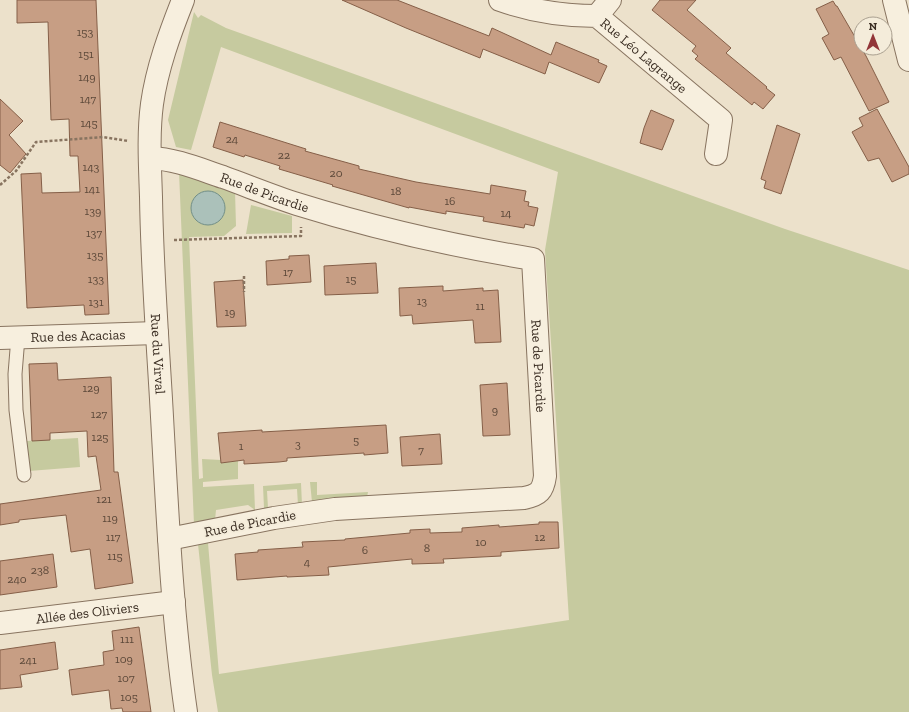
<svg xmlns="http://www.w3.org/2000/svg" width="909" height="712" font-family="'Zilla Slab',serif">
<rect width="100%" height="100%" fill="#ece1cb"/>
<path fill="#c6ca9f" d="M 194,12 L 198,18 L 201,15 L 226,28 L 785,229 L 909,270 L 909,712 L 218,712 L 212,675 L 198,544 L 208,543 L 219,674 L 569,620 L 545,250 L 558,172 L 221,47 L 191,150 L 176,147 L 168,120 Z
M 179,172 L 235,191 L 236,226 L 224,236 L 189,237 L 199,479 L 203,478 L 202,459 L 221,460 L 221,463 L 238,461 L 238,479 L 203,482 L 203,487 L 254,484 L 255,510 L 248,505 L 216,510 L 215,520 L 194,524 Z
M 251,205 L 292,216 L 292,233 L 246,234 Z
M 78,438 L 80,467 L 29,471 L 27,441 Z
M 310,482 L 317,482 L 317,495 L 368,492 L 367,497 L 312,502 Z
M 301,483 L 302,505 L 298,505 L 297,489 L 267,491 L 268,508 L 264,508 L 263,486 Z"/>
<path fill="#abc1ba" stroke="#728f87" d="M191 208a17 17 0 1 1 34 0a17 17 0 1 1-34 0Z"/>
<path fill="#c79e84" stroke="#855f48" d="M 17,0 L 96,0 L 109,314 L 85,315 L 84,305 L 27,308 L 21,174 L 41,173 L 42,193 L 80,192 L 78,156 L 70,156 L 69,119 L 51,120 L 48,22 L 17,23 Z
M 342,0 L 397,0 L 489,36 L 492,28 L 551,55 L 556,42 L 599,60 L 598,62 L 607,66 L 599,83 L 549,62 L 545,74 L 483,49 L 480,58 L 406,28 Z
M 660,0 L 696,0 L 687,10 L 731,48 L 726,53 L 767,87 L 766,88 L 775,95 L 763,109 L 754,102 L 752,105 L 695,59 L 698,56 L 692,51 L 696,46 L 652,10 Z
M 833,1 L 836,6 L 837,6 L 866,56 L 889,102 L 869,111 L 841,57 L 834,60 L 822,38 L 829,34 L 816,9 Z
M 0,99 L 23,121 L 9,135 L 26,154 L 10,173 L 0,165 Z
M 877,109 L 909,167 L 909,174 L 892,182 L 879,158 L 868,161 L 852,132 L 863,126 L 859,118 Z
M 651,110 L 674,120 L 662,150 L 640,143 L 644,128 Z
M 220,122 L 306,149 L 305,151 L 359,166 L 359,169 L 416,182 L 490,194 L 491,185 L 526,191 L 524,201 L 529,202 L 528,206 L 538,208 L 534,226 L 525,224 L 524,228 L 483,221 L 484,217 L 446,211 L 446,214 L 409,207 L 409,208 L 332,186 L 333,185 L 279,169 L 280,166 L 245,155 L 244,157 L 213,147 Z
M 777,125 L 800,134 L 781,194 L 764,188 L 766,181 L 761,179 Z
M 309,255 L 311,282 L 267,285 L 266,261 L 289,259 L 289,256 Z
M 376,263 L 378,293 L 325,295 L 324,266 Z
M 243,280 L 246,326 L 217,327 L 214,282 Z
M 443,286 L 443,291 L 483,288 L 483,291 L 498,290 L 501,342 L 475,343 L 473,320 L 413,324 L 412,315 L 400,316 L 399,288 Z
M 57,363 L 58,380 L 111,377 L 114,472 L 118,472 L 133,583 L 95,589 L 90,549 L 71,552 L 66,515 L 19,520 L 19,522 L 0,525 L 0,504 L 101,490 L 96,456 L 88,457 L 87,431 L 50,433 L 50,440 L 32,441 L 29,364 Z
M 507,383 L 510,435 L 483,436 L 480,385 Z
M 386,425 L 388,453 L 364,455 L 364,453 L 287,458 L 287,461 L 279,462 L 244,464 L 244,460 L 221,463 L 218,433 L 262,430 L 262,432 Z
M 440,434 L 442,464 L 402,466 L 400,437 Z
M 539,522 L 558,522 L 559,548 L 501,552 L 501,556 L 443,559 L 444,563 L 412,564 L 412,559 L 328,567 L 329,575 L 287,577 L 287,576 L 237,580 L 235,554 L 258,552 L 258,550 L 303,547 L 302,542 L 345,540 L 345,539 L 410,533 L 410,530 L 430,529 L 430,533 L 462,532 L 462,528 L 499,525 L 499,527 L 539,524 Z
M 53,554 L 57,587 L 0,595 L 0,561 Z
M 139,627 L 151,712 L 123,712 L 122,708 L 111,709 L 109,690 L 72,695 L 69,670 L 104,665 L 103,652 L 114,650 L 112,631 Z
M 55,642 L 58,669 L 20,675 L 22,687 L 0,689 L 0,650 Z"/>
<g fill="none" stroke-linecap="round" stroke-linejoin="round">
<defs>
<path id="service" d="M 18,337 L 15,374 L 16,410 L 24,475"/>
<g id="minor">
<path id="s1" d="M 500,0 C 531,11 565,16 597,16 L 721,120 L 716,154"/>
<path d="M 894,0 L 909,60"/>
<path d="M 597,16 L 610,0"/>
<path id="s2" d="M 150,158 C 176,159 199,169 223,177 C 248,186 272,196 297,204 C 374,228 453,246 533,259 L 545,476 C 543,491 539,495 524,498 L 335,509 L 274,518 L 169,539"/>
<path id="s3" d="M 0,338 L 157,333"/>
<path id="s4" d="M 0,623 L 174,602"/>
</g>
<g id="tertiary">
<path id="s5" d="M 183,0 C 170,33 157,68 152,104 C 148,134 150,166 151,197 C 152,265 157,332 161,399 C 167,503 171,608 186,712"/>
</g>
</defs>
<use href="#service" stroke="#887460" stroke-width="15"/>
<use href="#minor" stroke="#887460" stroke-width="24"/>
<use href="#tertiary" stroke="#887460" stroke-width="24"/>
<path stroke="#887460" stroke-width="2.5" stroke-dasharray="3 2" stroke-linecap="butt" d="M 0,185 L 16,171 L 36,142 L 103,137 L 128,141
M 174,240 L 301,236 L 301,227
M 244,276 L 244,292"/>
<use href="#service" stroke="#f7efde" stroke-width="13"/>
<use href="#minor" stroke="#f7efde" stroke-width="22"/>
<use href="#tertiary" stroke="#f7efde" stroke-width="22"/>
</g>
<g text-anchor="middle" stroke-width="4" stroke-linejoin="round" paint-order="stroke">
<g font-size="12" fill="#5d493a">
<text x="85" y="36">153</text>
<text x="86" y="58">151</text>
<text x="87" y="81">149</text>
<text x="88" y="103">147</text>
<text x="89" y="127">145</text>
<text x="232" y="143">24</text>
<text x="284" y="159">22</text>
<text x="91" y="171">143</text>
<text x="336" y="177">20</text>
<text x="92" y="193">141</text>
<text x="396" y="195">18</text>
<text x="450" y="205">16</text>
<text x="93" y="215">139</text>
<text x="506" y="217">14</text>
<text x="94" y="237">137</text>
<text x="95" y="259">135</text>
<text x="288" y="276">17</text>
<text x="96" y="283">133</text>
<text x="351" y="283">15</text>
<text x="422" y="305">13</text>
<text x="96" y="306">131</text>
<text x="480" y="310">11</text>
<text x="230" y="316">19</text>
<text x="91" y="392">129</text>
<text x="495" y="414">9</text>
<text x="99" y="418">127</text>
<text x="100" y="441">125</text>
<text x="356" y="444">5</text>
<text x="298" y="448">3</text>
<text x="241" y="450">1</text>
<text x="421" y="454">7</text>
<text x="104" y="503">121</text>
<text x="110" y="522">119</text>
<text x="113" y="541">117</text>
<text x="540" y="541">12</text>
<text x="481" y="546">10</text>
<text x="427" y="552">8</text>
<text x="365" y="554">6</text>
<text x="115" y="560">115</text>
<text x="307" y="566">4</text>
<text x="40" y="574">238</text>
<text x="17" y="583">240</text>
<text x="127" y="643">111</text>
<text x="124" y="663">109</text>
<text x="28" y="664">241</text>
<text x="126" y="682">107</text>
<text x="129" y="701">105</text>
</g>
<g font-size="14" fill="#3a2d22" stroke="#f4ecda">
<text dy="5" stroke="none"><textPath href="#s1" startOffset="160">Rue Léo Lagrange</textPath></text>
<text dy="5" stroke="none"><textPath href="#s2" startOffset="120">Rue de Picardie</textPath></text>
<text dy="5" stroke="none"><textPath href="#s3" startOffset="78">Rue des Acacias</textPath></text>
<text dy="5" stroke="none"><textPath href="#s5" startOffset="359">Rue du Virval</textPath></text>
<text dy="5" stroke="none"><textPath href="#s2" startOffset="504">Rue de Picardie</textPath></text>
<text transform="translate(250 523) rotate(-11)" y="5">Rue de Picardie</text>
<text dy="5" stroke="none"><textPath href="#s4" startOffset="88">Allée des Oliviers</textPath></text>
</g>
</g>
<g transform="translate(873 36)"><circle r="19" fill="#f4ecda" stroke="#aaa090"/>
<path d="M0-3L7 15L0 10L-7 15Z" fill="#923538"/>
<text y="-6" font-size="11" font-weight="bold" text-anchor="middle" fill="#3a2d22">N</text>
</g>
</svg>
